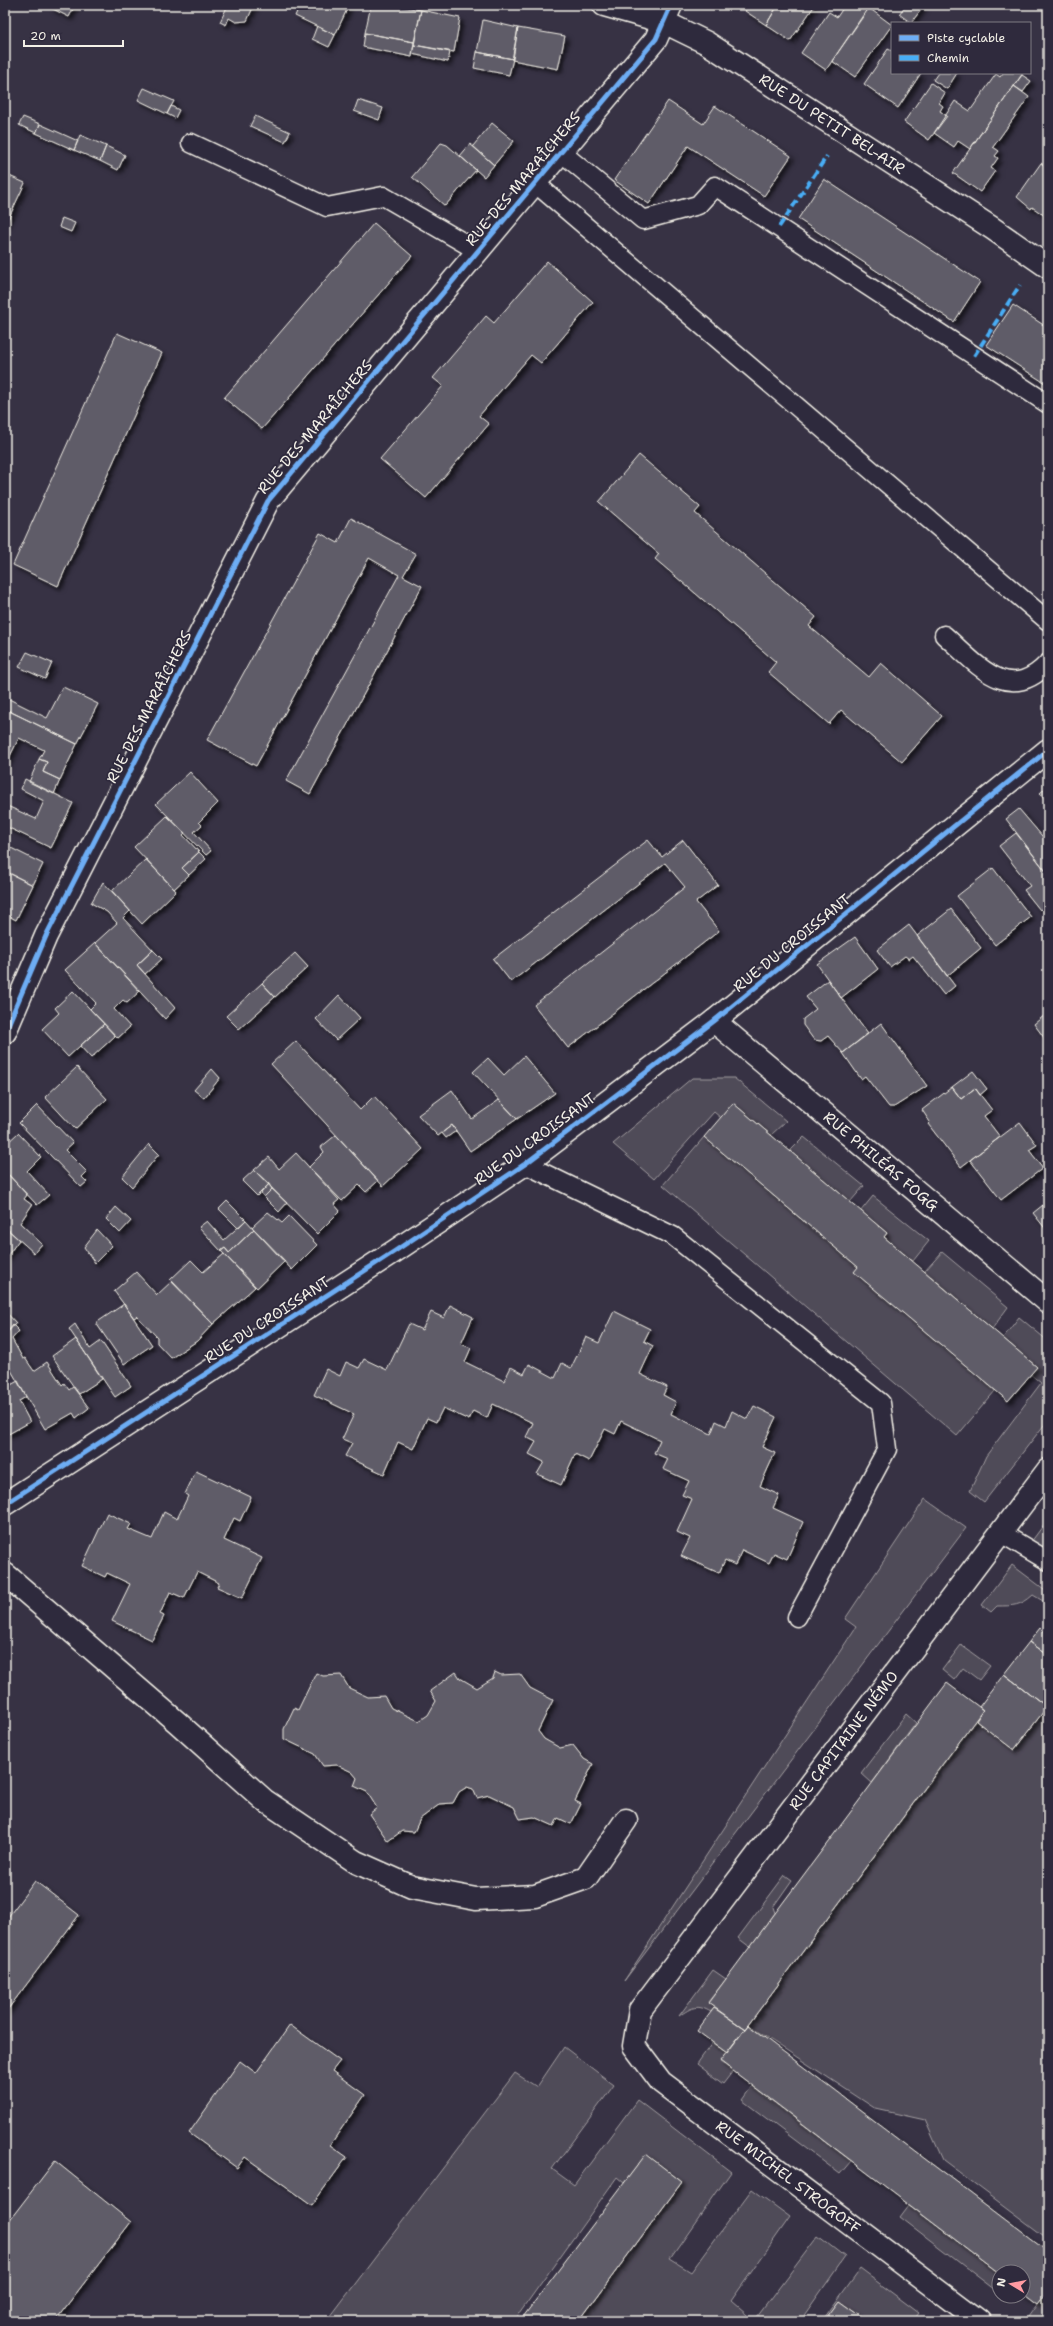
<svg xmlns="http://www.w3.org/2000/svg" width="1053" height="2326" font-family="'Shantell Sans',sans-serif">
<defs>
<filter id="shadow"><feDropShadow dx="3.5" dy="3.5" stdDeviation="2" flood-color="#0009"/></filter>
</defs>
<rect width="100%" height="100%" fill="#373244"/>
<filter id="ink" filterUnits="userSpaceOnUse"><feTurbulence type="fractalNoise" baseFrequency=".025" numOctaves="2"/><feDisplacementMap in="SourceGraphic" scale="8" xChannelSelector="R" yChannelSelector="G"/><feConvolveMatrix kernelMatrix="1 2 1 2 8 2 1 2 1" color-interpolation-filters="sRGB"/></filter>
<g filter="url(#ink)">
<path fill="#504b59" stroke="#a29ea0" d="M 692,1078 L 734,1078 L 786,1121 L 771,1135 L 733,1103 L 721,1118 L 714,1112 L 654,1179 L 613,1144 Z
M 704,1137 L 858,1267 L 995,1391 L 957,1436 L 663,1185 Z
M 804,1137 L 864,1186 L 850,1202 L 790,1151 Z
M 873,1196 L 929,1241 L 913,1261 L 884,1237 L 887,1233 L 860,1212 Z
M 942,1252 L 1008,1307 L 992,1329 L 925,1271 Z
M 1019,1317 L 1048,1341 L 1048,1420 L 984,1502 L 970,1491 L 986,1456 L 1041,1383 L 1030,1374 L 1037,1367 L 1003,1338 Z
M 925,1499 L 966,1528 L 624,1981 L 856,1627 L 845,1619 Z
M 1048,1519 L 1048,1554 L 1031,1542 Z
M 1012,1565 L 1048,1592 L 1048,1604 L 1033,1595 C 1021,1606 1013,1606 997,1606 L 991,1612 L 982,1605 Z
M 961,1645 L 990,1666 L 979,1680 L 963,1668 L 954,1680 L 942,1670 Z
M 906,1714 L 916,1723 L 872,1783 L 861,1773 Z
M 1041,1714 L 1048,1720 L 1048,2239 L 943,2160 L 925,2120 L 876,2109 L 748,2025 L 976,1721 L 1014,1750 Z
M 785,1875 L 792,1880 L 773,1907 L 775,1913 L 750,1947 L 738,1938 Z
M 713,1970 L 726,1979 L 708,2002 L 714,2008 L 711,2012 C 697,2004 692,2007 679,2016 Z
M 712,2043 L 727,2053 L 720,2062 L 733,2071 L 723,2084 L 697,2064 Z
M 564,2047 L 614,2085 L 552,2169 L 574,2185 L 637,2100 L 731,2172 L 670,2259 L 691,2272 L 752,2189 L 790,2217 L 731,2301 L 754,2321 L 579,2321 L 682,2182 L 646,2155 L 624,2183 L 617,2177 L 514,2321 L 327,2321 L 515,2073 L 537,2087 Z
M 752,2086 L 851,2161 L 840,2174 L 742,2100 Z
M 909,2205 L 999,2273 L 999,2293 L 900,2217 Z
M 818,2236 L 845,2257 L 800,2321 L 754,2321 Z
M 860,2269 L 919,2313 L 913,2321 L 867,2321 L 839,2301 L 824,2321 L 822,2321 Z
M 1048,2291 L 1048,2321 L 1037,2321 L 1030,2316 Z"/>
<path fill="#5f5c67" stroke="#f4f1e8" filter="url(#shadow)" d="M 52,5 L 75,5 L 69,17 L 51,8 Z
M 228,5 L 254,5 L 247,21 L 236,22 L 229,18 L 226,25 L 220,22 Z
M 300,5 L 349,5 L 335,35 L 295,16 Z
M 371,5 L 394,5 L 421,10 L 414,42 L 365,33 Z
M 749,5 L 778,5 L 766,25 L 745,11 Z
M 778,5 L 815,5 L 790,41 L 766,25 Z
M 845,5 L 870,5 L 826,70 L 801,53 L 829,12 L 837,17 Z
M 906,5 L 919,5 L 923,7 L 911,23 L 899,14 Z
M 869,8 L 892,25 L 855,77 L 832,61 Z
M 421,10 L 460,18 L 454,52 L 414,45 Z
M 483,20 L 518,28 L 513,59 L 477,52 Z
M 317,26 L 335,35 L 329,47 L 312,39 Z
M 518,28 L 565,36 L 558,69 L 512,60 Z
M 365,33 L 414,42 L 412,57 L 363,47 Z
M 414,45 L 450,52 L 448,62 L 412,54 Z
M 888,49 L 892,51 L 892,73 L 921,73 L 898,108 L 864,84 Z
M 477,52 L 513,59 L 509,75 L 474,68 Z
M 938,73 L 957,73 L 947,89 L 933,80 Z
M 1003,73 L 1023,73 L 970,149 L 958,141 L 954,147 L 934,133 L 955,101 L 970,111 L 996,74 L 1000,77 Z
M 1022,75 L 1031,81 L 1023,92 L 1014,86 Z
M 931,83 L 945,93 L 939,103 L 943,106 L 940,111 L 947,116 L 929,140 L 904,122 Z
M 1014,86 L 1029,97 L 993,147 L 999,151 L 995,156 L 998,158 L 991,168 L 995,171 L 980,192 L 953,173 Z
M 144,88 L 174,101 L 167,114 L 138,100 Z
M 358,100 L 383,108 L 379,120 L 354,111 Z
M 668,101 L 703,124 L 715,106 L 791,156 L 764,196 L 688,146 L 649,204 L 614,180 Z
M 171,106 L 179,110 L 175,118 L 167,114 Z
M 255,116 L 290,132 L 285,142 L 250,126 Z
M 23,117 L 40,124 L 36,133 L 19,125 Z
M 492,123 L 514,141 L 494,165 L 473,146 Z
M 40,124 L 78,141 L 74,150 L 36,133 Z
M 80,135 L 106,146 L 100,161 L 74,150 Z
M 441,143 L 447,145 L 476,170 L 445,206 L 412,177 Z
M 470,144 L 494,165 L 484,177 L 460,156 Z
M 106,146 L 125,155 L 118,170 L 100,161 Z
M 1041,163 L 1048,168 L 1048,218 L 1032,207 L 1031,209 L 1017,197 Z
M 5,174 L 25,183 L 5,226 Z
M 824,179 L 980,282 L 954,322 L 798,219 Z
M 62,218 L 75,223 L 71,232 L 59,227 Z
M 374,223 L 412,256 L 262,429 L 224,398 Z
M 547,261 L 593,302 L 541,363 L 531,355 L 479,416 L 489,424 L 426,498 L 380,459 L 443,386 L 433,378 L 486,316 L 494,323 Z
M 1013,305 L 1048,328 L 1048,385 L 986,345 Z
M 117,333 L 162,353 L 58,586 L 13,565 Z
M 639,455 L 700,507 L 695,513 L 816,617 L 809,626 L 869,677 L 881,663 L 942,716 L 902,762 L 841,710 L 829,724 L 768,672 L 776,662 L 655,559 L 659,554 L 599,502 Z
M 351,518 L 416,554 L 403,576 L 422,586 L 310,794 L 286,781 L 399,575 L 369,558 L 256,766 L 207,740 L 320,533 L 338,543 Z
M 27,652 L 52,663 L 45,679 L 19,667 Z
M 63,687 L 98,704 L 77,744 L 5,709 L 5,697 L 47,718 Z
M 5,709 L 77,744 L 60,780 L 43,772 L 47,762 L 39,759 L 44,750 L 19,738 L 5,766 Z
M 39,759 L 47,762 L 43,772 L 60,780 L 54,794 L 29,782 Z
M 190,772 L 218,803 L 199,822 L 202,825 L 194,832 L 211,851 L 206,855 L 156,804 Z
M 25,779 L 73,803 L 51,848 L 5,826 L 5,805 L 36,819 L 44,801 L 21,789 Z
M 1048,786 L 1048,803 L 1040,793 Z
M 1019,809 L 1048,843 L 1048,874 L 1006,819 Z
M 167,816 L 185,833 L 183,835 L 199,852 L 182,868 L 189,875 L 174,889 L 134,847 Z
M 1016,833 L 1048,874 L 1048,904 L 1040,910 L 1024,890 L 1030,886 L 999,846 Z
M 648,840 L 662,857 L 683,840 L 718,885 L 696,902 L 719,931 L 568,1048 L 534,1005 L 685,887 L 665,863 L 511,982 L 493,959 Z
M 5,845 L 43,864 L 33,885 L 5,871 Z
M 199,852 L 206,859 L 189,875 L 182,868 Z
M 146,859 L 176,891 L 142,924 L 112,891 Z
M 993,868 L 1031,917 L 995,945 L 957,896 Z
M 5,871 L 33,885 L 16,920 L 5,914 Z
M 103,882 L 130,911 L 123,918 L 153,950 L 137,965 L 175,1008 L 165,1019 L 95,943 L 117,923 L 107,912 L 91,903 Z
M 951,909 L 981,948 L 947,976 L 917,936 Z
M 909,925 L 955,986 L 944,995 L 913,956 L 909,959 L 905,956 L 890,967 L 877,950 Z
M 855,937 L 878,969 L 841,998 L 817,964 Z
M 95,943 L 140,991 L 127,1003 L 123,1000 L 114,1009 L 130,1027 L 118,1038 L 90,1009 L 96,1003 L 65,970 Z
M 153,950 L 162,959 L 145,974 L 137,965 Z
M 295,953 L 308,967 L 275,997 L 262,983 Z
M 828,980 L 868,1034 L 843,1053 L 828,1036 L 821,1041 L 814,1040 L 803,1025 L 803,1019 L 816,1009 L 806,997 Z
M 262,983 L 275,997 L 239,1029 L 226,1016 Z
M 73,991 L 104,1024 L 68,1057 L 42,1029 L 59,1013 L 55,1008 Z
M 339,995 L 360,1018 L 336,1040 L 316,1019 Z
M 1045,1015 L 1048,1018 L 1048,1043 L 1034,1024 Z
M 881,1023 L 927,1086 L 894,1107 L 889,1107 L 865,1076 L 861,1079 L 843,1053 Z
M 104,1024 L 115,1036 L 91,1058 L 80,1046 Z
M 296,1041 L 360,1110 L 374,1096 L 423,1149 L 383,1186 L 271,1064 Z
M 524,1056 L 555,1093 L 517,1119 L 473,1072 L 488,1058 L 504,1075 Z
M 77,1067 L 107,1099 L 75,1129 L 45,1097 Z
M 212,1069 L 220,1078 L 204,1098 L 194,1090 Z
M 973,1071 L 987,1089 L 980,1095 L 975,1088 L 961,1099 L 952,1087 Z
M 952,1087 L 961,1099 L 975,1088 L 992,1110 L 984,1116 L 1000,1137 L 961,1167 L 928,1124 L 930,1122 L 922,1110 Z
M 452,1090 L 472,1119 L 499,1100 L 517,1119 L 470,1151 L 452,1125 L 438,1136 L 418,1115 Z
M 733,1103 L 887,1233 L 884,1237 L 1037,1367 L 1008,1401 L 854,1272 L 858,1267 L 704,1137 Z
M 37,1105 L 73,1143 L 65,1150 L 87,1172 L 82,1177 L 87,1182 L 81,1187 L 19,1123 Z
M 1020,1122 L 1037,1145 L 1029,1150 L 1043,1168 L 1001,1200 L 970,1160 Z
M 452,1125 L 456,1131 L 446,1138 L 442,1133 Z
M 18,1133 L 41,1157 L 27,1171 L 49,1195 L 37,1205 L 5,1171 L 5,1145 Z
M 336,1135 L 378,1181 L 366,1192 L 359,1185 L 342,1201 L 309,1167 L 324,1152 L 321,1147 Z
M 149,1144 L 159,1154 L 132,1187 L 122,1177 Z
M 296,1153 L 339,1200 L 334,1204 L 340,1211 L 317,1234 L 254,1170 L 269,1157 L 279,1169 Z
M 254,1170 L 269,1184 L 257,1196 L 242,1181 Z
M 5,1171 L 27,1195 L 24,1199 L 32,1205 L 20,1223 L 42,1244 L 34,1253 L 5,1227 Z
M 269,1184 L 272,1189 L 264,1197 L 261,1193 Z
M 272,1189 L 287,1203 L 279,1212 L 264,1197 Z
M 227,1201 L 246,1220 L 238,1228 L 219,1209 Z
M 1048,1201 L 1048,1232 L 1033,1213 Z
M 116,1207 L 131,1221 L 120,1233 L 106,1219 Z
M 268,1212 L 282,1223 L 289,1216 L 317,1245 L 292,1270 L 252,1227 Z
M 246,1220 L 254,1229 L 229,1253 L 225,1248 L 221,1251 L 199,1227 L 207,1221 L 224,1240 Z
M 5,1227 L 19,1240 L 5,1259 Z
M 254,1229 L 285,1261 L 257,1288 L 221,1251 L 225,1248 L 229,1253 Z
M 97,1230 L 112,1246 L 95,1263 L 84,1247 Z
M 224,1254 L 255,1287 L 213,1324 L 170,1280 L 191,1260 L 203,1272 Z
M 136,1272 L 157,1295 L 172,1281 L 213,1324 L 197,1341 L 171,1358 L 157,1343 L 157,1337 L 137,1316 L 134,1318 L 114,1291 Z
M 124,1304 L 152,1345 L 124,1364 L 96,1323 Z
M 450,1305 L 473,1317 L 461,1344 L 471,1348 L 465,1362 L 504,1381 L 511,1367 L 524,1374 L 529,1364 L 555,1378 L 562,1363 L 571,1368 L 586,1337 L 599,1343 L 614,1311 L 650,1329 L 644,1341 L 653,1346 L 640,1374 L 667,1387 L 663,1395 L 676,1402 L 671,1414 L 711,1434 L 716,1421 L 726,1426 L 732,1411 L 747,1419 L 754,1406 L 776,1417 L 762,1447 L 775,1453 L 760,1486 L 779,1495 L 773,1508 L 803,1522 L 787,1559 L 774,1553 L 769,1563 L 742,1550 L 735,1565 L 725,1560 L 719,1573 L 681,1556 L 690,1538 L 677,1532 L 692,1499 L 682,1495 L 689,1481 L 663,1469 L 668,1459 L 654,1453 L 660,1440 L 621,1421 L 615,1434 L 605,1429 L 589,1461 L 575,1454 L 561,1485 L 537,1474 L 544,1462 L 529,1454 L 536,1442 L 526,1437 L 533,1423 L 493,1404 L 487,1418 L 473,1411 L 469,1420 L 443,1408 L 436,1422 L 427,1418 L 413,1449 L 398,1442 L 384,1474 L 345,1456 L 352,1443 L 342,1439 L 354,1414 L 314,1395 L 326,1369 L 340,1376 L 346,1362 L 359,1368 L 364,1359 L 387,1370 L 409,1324 L 422,1330 L 431,1312 L 444,1318 Z
M 5,1311 L 16,1323 L 5,1335 Z
M 75,1324 L 90,1349 L 101,1341 L 131,1386 L 115,1397 L 69,1329 Z
M 13,1325 L 19,1331 L 12,1339 L 23,1359 L 25,1358 L 34,1371 L 47,1362 L 62,1385 L 64,1383 L 69,1390 L 73,1387 L 89,1408 L 76,1418 L 73,1413 L 45,1429 L 5,1360 L 5,1335 Z
M 76,1339 L 102,1379 L 79,1394 L 52,1356 Z
M 18,1381 L 26,1397 L 19,1401 L 30,1422 L 5,1436 L 5,1388 Z
M 196,1471 L 251,1497 L 240,1521 L 234,1518 L 224,1540 L 262,1558 L 242,1598 L 217,1587 L 219,1583 L 197,1572 L 184,1598 L 170,1592 L 160,1614 L 164,1616 L 152,1640 L 112,1621 L 130,1584 L 107,1573 L 105,1577 L 82,1566 L 107,1513 L 131,1524 L 128,1529 L 152,1539 L 164,1512 L 177,1519 L 188,1496 L 185,1494 Z
M 1040,1628 L 1048,1635 L 1048,1656 L 1029,1642 Z
M 1029,1642 L 1048,1656 L 1047,1707 L 1004,1674 Z
M 456,1672 L 460,1678 L 477,1688 L 493,1678 L 495,1672 L 501,1675 L 520,1674 L 530,1688 L 553,1700 L 538,1731 L 544,1739 L 560,1748 L 573,1745 L 584,1759 L 593,1764 L 575,1801 L 581,1804 L 571,1824 L 558,1818 L 554,1826 L 534,1817 L 520,1819 L 514,1807 L 489,1795 L 477,1798 L 473,1789 L 467,1787 L 459,1792 L 453,1803 L 440,1804 L 420,1819 L 414,1832 L 402,1831 L 388,1841 L 369,1814 L 377,1808 L 367,1792 L 354,1786 L 357,1778 L 352,1772 L 337,1765 L 323,1766 L 315,1754 L 284,1739 L 284,1729 L 294,1708 L 298,1710 L 316,1673 L 323,1676 L 341,1675 L 349,1688 L 368,1697 L 384,1696 L 391,1708 L 419,1721 L 428,1715 L 436,1701 L 430,1691 Z
M 1004,1674 L 1047,1707 L 1014,1750 L 976,1721 L 983,1710 L 979,1707 Z
M 947,1683 L 983,1710 L 745,2029 L 708,2003 Z
M 35,1881 L 79,1915 L 5,2013 L 5,1921 Z
M 714,2008 L 745,2029 L 727,2053 L 697,2031 Z
M 290,2025 L 340,2061 L 332,2071 L 365,2095 L 330,2145 L 347,2157 L 312,2205 L 245,2157 L 237,2168 L 189,2133 L 240,2061 L 256,2073 Z
M 748,2025 L 1048,2252 L 1048,2291 L 1039,2303 L 1023,2291 L 1023,2272 L 999,2273 L 720,2061 Z
M 646,2154 L 682,2182 L 579,2321 L 520,2321 Z
M 55,2161 L 131,2222 L 55,2321 L 5,2321 L 5,2226 Z
M 839,2301 L 867,2321 L 824,2321 Z"/>
<g fill="none" stroke-linecap="round" stroke-linejoin="round">
<defs>
<path id="lane" d="M 191,143 L 327,207 L 383,196 L 478,251
M 561,152 L 643,220 L 698,205 L 715,186 L 1048,404
M 535,183 L 1048,621
M 944,635 C 976,663 1008,706 1048,663
M 525,1164 L 673,1236 L 881,1403 L 887,1449 L 797,1617
M 1001,1533 L 1048,1561"/>
<g id="street">
<path id="s1" d="M 604,5 L 664,22 L 707,43 L 992,228 L 1048,267"/>
<path id="s2" d="M 714,1021 L 1048,1302"/>
<path d="M 5,1032 L 46,936 L 268,501 L 656,39 L 671,5"/>
<path d="M 5,1574 L 178,1723 L 264,1800 L 356,1862 L 412,1887 L 476,1899 L 535,1896 L 586,1878 L 626,1820"/>
<path id="s3" d="M 979,2321 L 661,2082 L 634,2046 L 640,2010 L 1048,1470"/>
</g>
<path id="secondary" d="M 5,1504 L 395,1251 L 525,1164 L 714,1021 L 1048,750"/>
</defs>
<use href="#lane" stroke="#f4f1e8" stroke-width="21"/>
<use href="#street" stroke="#f4f1e8" stroke-width="25"/>
<use href="#secondary" stroke="#f4f1e8" stroke-width="25"/>
<use href="#lane" stroke="#2f2a3d" stroke-width="18"/>
<use href="#street" stroke="#2f2a3d" stroke-width="22"/>
<use href="#secondary" stroke="#2f2a3d" stroke-width="22"/>
<path stroke="#49aef6" stroke-width="4" stroke-dasharray="8 4" stroke-linecap="butt" d="M 779,227 L 827,156
M 974,356 L 1020,285"/>
<defs>
<path id="cycleway" d="M 5,1032 L 46,936 L 268,501 L 656,39 L 671,5
M 5,1504 L 395,1251 L 525,1164 L 714,1021 L 1048,750"/>
</defs>
<use href="#cycleway" stroke="#2f2a3d" stroke-width="8"/>
<use href="#cycleway" stroke="#6dadf4" stroke-width="5"/>
</g>
</g>
<g text-anchor="middle" stroke-width="3.5" stroke-linejoin="round" paint-order="stroke">
<g font-size="15" fill="#f4f1e8" stroke="#2f2a3d">
<text dy="5" stroke="none"><textPath href="#s1" startOffset="259">RUE DU PETIT BEL-AIR</textPath></text>
<text transform="translate(523 179) rotate(-50)" y="5">RUE DES MARAÎCHERS</text>
<text transform="translate(315 427) rotate(-50)" y="5">RUE DES MARAÎCHERS</text>
<text transform="translate(149 707) rotate(-63)" y="5">RUE DES MARAÎCHERS</text>
<text transform="translate(792 943) rotate(-39)" y="5">RUE DU CROISSANT</text>
<text transform="translate(535 1139) rotate(-36)" y="5">RUE DU CROISSANT</text>
<text dy="5" stroke="none"><textPath href="#s2" startOffset="218">RUE PHILÉAS FOGG</textPath></text>
<text transform="translate(267 1320) rotate(-33)" y="5">RUE DU CROISSANT</text>
<text dy="5" stroke="none"><textPath href="#s3" startOffset="817">RUE CAPITAINE NÉMO</textPath></text>
<text transform="translate(788 2177) rotate(37)" y="5">RUE MICHEL STROGOFF</text>
</g>
</g>
<rect width="1053" height="2326" fill="none" stroke="#2f2a3d" stroke-width="20"/>
<rect x="10" y="10" width="1033" height="2306" fill="none" stroke="#f4f1e8" stroke-width="1.5" filter="url(#ink)"/>
<rect x="891" y="22" width="140" height="52" fill="#2f2a3d" stroke="#7e7a81"/>
<rect x="899" y="35" width="20" height="6" fill="#6dadf4" stroke="#7e7a81"/>
<text x="927" y="42" font-size="12" fill="#f4f1e8">Piste cyclable</text>
<rect x="899" y="55" width="20" height="6" fill="#49aef6" stroke="#7e7a81"/>
<text x="927" y="62" font-size="12" fill="#f4f1e8">Chemin</text>
<g transform="translate(1011 2284) rotate(280)"><circle r="19" fill="#2f2a3d" stroke="#7e7a81"/>
<path d="M0-3L7 15L0 10L-7 15Z" fill="#ff9aa2"/>
<text y="-6" font-size="11" font-weight="bold" text-anchor="middle" fill="#f4f1e8">N</text>
</g>
<path d="M24 40v6h99v-6" fill="none" stroke="#f4f1e8" stroke-width="2"/>
<text x="30" y="40" font-size="12" fill="#f4f1e8" stroke="#2f2a3d" stroke-width="3" paint-order="stroke">20 m</text>
</svg>
